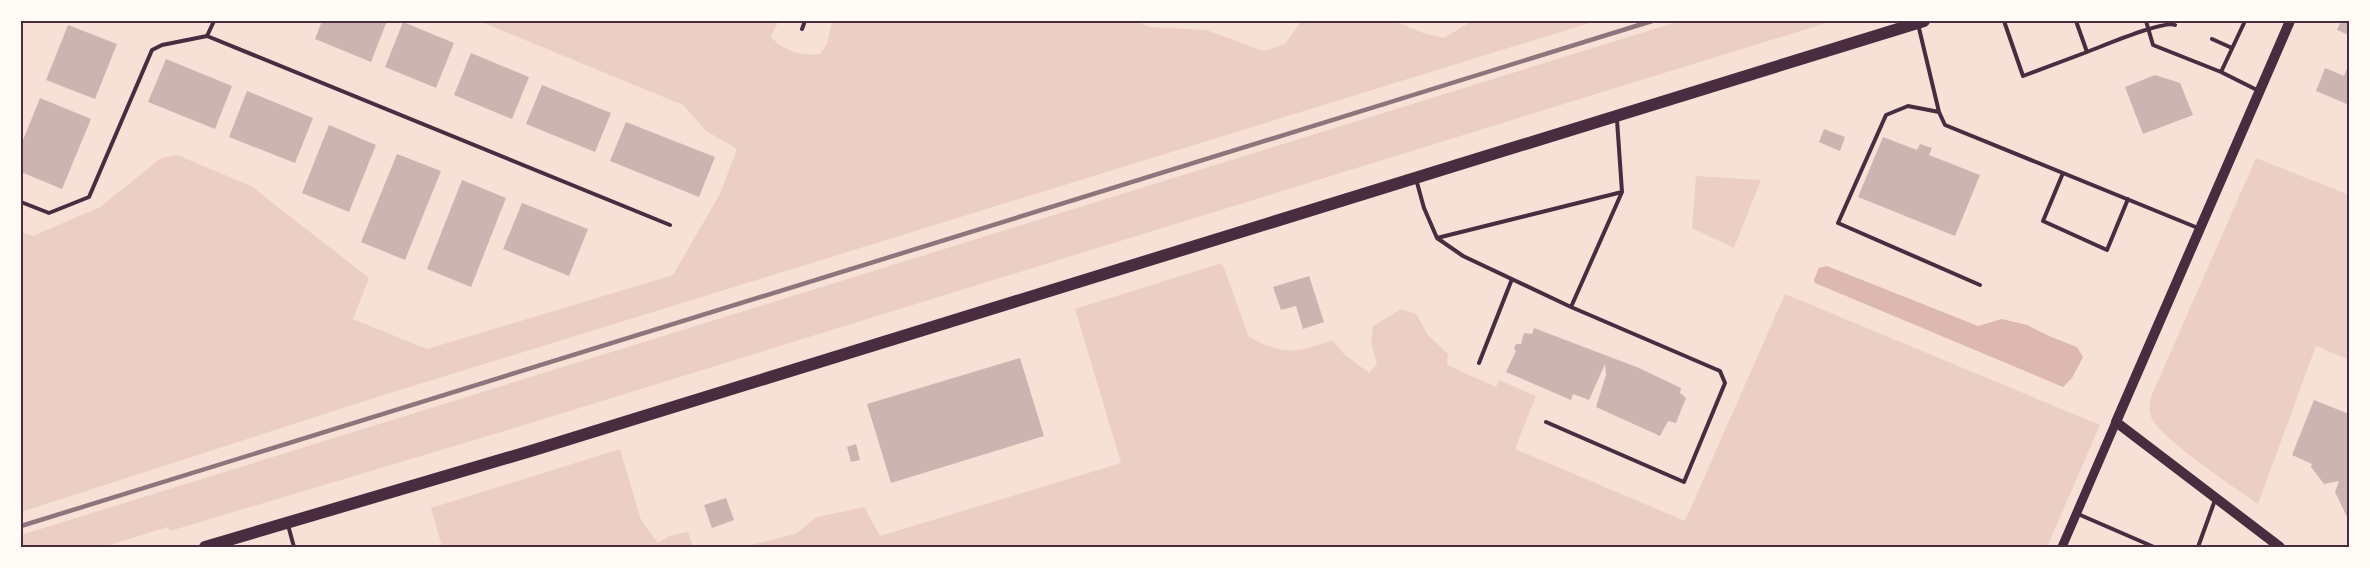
<svg xmlns="http://www.w3.org/2000/svg" width="2370" height="568" font-family="Mulish,sans-serif">
<rect width="100%" height="100%" fill="#f7e1d7"/>
<path fill="#ebcfc5" d="M 479,21 L 779,21 L 771,36 C 780,50 804,57 820,54 L 827,44 L 832,21 L 1137,21 L 1150,27 L 1206,30 L 1264,51 L 1285,44 L 1301,21 L 1393,21 L 1426,34 L 1444,38 L 1472,21 L 1596,21 L 371,399 L 21,512 L 21,232 L 33,236 L 100,207 L 161,158 L 177,155 L 251,186 L 369,278 L 353,319 L 427,349 L 673,275 L 720,194 L 737,149 L 706,131 L 683,105 Z
M 1680,21 L 1833,21 L 498,433 L 170,531 L 168,527 L 103,547 L 21,547 L 21,535 Z
M 2256,158 L 2349,195 L 2349,360 L 2316,346 L 2258,504 C 2235,488 2163,440 2152,419 C 2146,406 2152,394 2157,383 Z
M 1696,176 L 1761,180 L 1734,248 L 1692,228 Z
M 1222,263 L 1249,337 C 1285,355 1293,354 1332,340 L 1345,355 L 1369,373 L 1377,364 L 1371,343 L 1373,326 L 1401,309 L 1416,314 L 1428,335 L 1448,354 L 1447,365 L 1496,387 L 1499,380 L 1536,396 L 1515,449 L 1685,521 L 1785,294 L 2100,425 L 2047,547 L 743,547 L 795,534 L 817,517 L 864,507 L 880,536 L 1121,463 L 1075,309 Z
M 620,449 L 641,520 L 658,543 L 669,536 L 688,532 L 693,547 L 442,547 L 431,508 Z"/>
<path fill="#dcb8b0" d="M 1827,266 L 1978,326 L 2002,319 L 2027,325 L 2049,336 L 2077,347 L 2083,357 L 2072,378 L 2063,387 L 1815,283 L 1814,280 L 1819,268 Z"/>
<path fill="#ccb4b1" d="M 322,21 L 387,21 L 371,62 L 315,39 Z
M 2341,21 L 2349,21 L 2349,35 L 2337,30 Z
M 403,22 L 454,43 L 436,88 L 385,67 Z
M 68,25 L 117,44 L 95,99 L 46,80 Z
M 471,53 L 529,77 L 512,119 L 454,95 Z
M 166,59 L 232,86 L 215,129 L 148,102 Z
M 2349,64 L 2349,105 L 2316,91 L 2325,68 L 2344,76 Z
M 2155,75 L 2180,83 L 2193,115 L 2143,134 L 2125,87 Z
M 542,85 L 611,113 L 595,152 L 526,124 Z
M 247,91 L 313,118 L 295,163 L 229,137 Z
M 40,98 L 91,119 L 62,189 L 21,172 L 21,145 Z
M 626,122 L 715,157 L 699,197 L 610,161 Z
M 329,125 L 376,145 L 349,212 L 302,193 Z
M 1824,129 L 1845,137 L 1840,151 L 1819,142 Z
M 1883,137 L 1917,150 L 1920,144 L 1932,148 L 1929,155 L 1980,175 L 1955,236 L 1858,197 Z
M 397,154 L 441,171 L 405,260 L 361,242 Z
M 462,180 L 506,198 L 471,287 L 427,269 Z
M 522,203 L 588,229 L 569,276 L 503,249 Z
M 1309,276 L 1324,322 L 1303,329 L 1296,306 L 1281,310 L 1273,287 Z
M 1534,328 L 1639,368 L 1681,388 L 1680,393 L 1686,398 L 1676,423 L 1668,421 L 1660,436 L 1596,407 L 1606,375 L 1605,364 L 1589,400 L 1573,394 L 1571,400 L 1506,372 L 1516,351 L 1514,349 L 1516,344 L 1521,344 L 1524,333 L 1532,334 Z
M 1020,358 L 1044,436 L 891,483 L 867,404 Z
M 2314,400 L 2349,414 L 2349,521 L 2335,492 L 2339,481 L 2324,484 L 2311,467 L 2312,464 L 2292,455 Z
M 856,444 L 860,460 L 851,462 L 847,447 Z
M 726,498 L 734,520 L 712,528 L 704,505 Z"/>
<g fill="none" stroke-linecap="round" stroke-linejoin="round">
<path stroke="#4a2c40" stroke-width="4" d="M 214,21 L 207,36 L 670,225
M 2004,21 L 2023,76 L 2087,52
M 2076,21 L 2087,52 C 2103,46 2163,20 2175,25
M 2146,21 L 2153,45 L 2221,72 L 2259,91
M 1918,24 L 1939,112 L 1908,106 L 1886,115 L 1838,223 L 1980,285
M 802,29 L 805,21
M 2212,39 L 2232,48
M 2221,72 L 2245,21
M 1939,112 L 1945,125 L 2198,228
M 2063,173 L 2043,221 L 2107,250 L 2128,199
M 1416,179 L 1424,208 L 1437,238 L 1463,256 L 1571,307 L 1622,192 L 1617,120
M 21,202 L 49,213 L 89,197 L 152,50 L 162,45 L 207,36
M 1437,238 L 1622,192
M 1479,363 L 1512,279
M 1546,422 L 1684,482 L 1725,383 L 1720,371 L 1571,307
M 2078,514 L 2154,547
M 288,525 L 294,547
M 2198,547 L 2215,500"/>
<path stroke="#4a2c40" stroke-width="9" d="M 2062,547 L 2116,422"/>
<path stroke="#4a2c40" stroke-width="10" d="M 2280,547 L 2116,422 L 2290,21"/>
<path stroke="#4a2c40" stroke-width="12" d="M 205,547 L 534,450 L 1924,21"/>
<path stroke="#8f747c" stroke-width="4.5" d="M 21,526 L 1652,21"/>
</g>
<rect width="2370" height="568" fill="none" stroke="#fffaf5" stroke-width="45"/>
<rect x="22" y="22" width="2326" height="524" fill="none" stroke="#4a2c40" stroke-width="2"/>
</svg>
